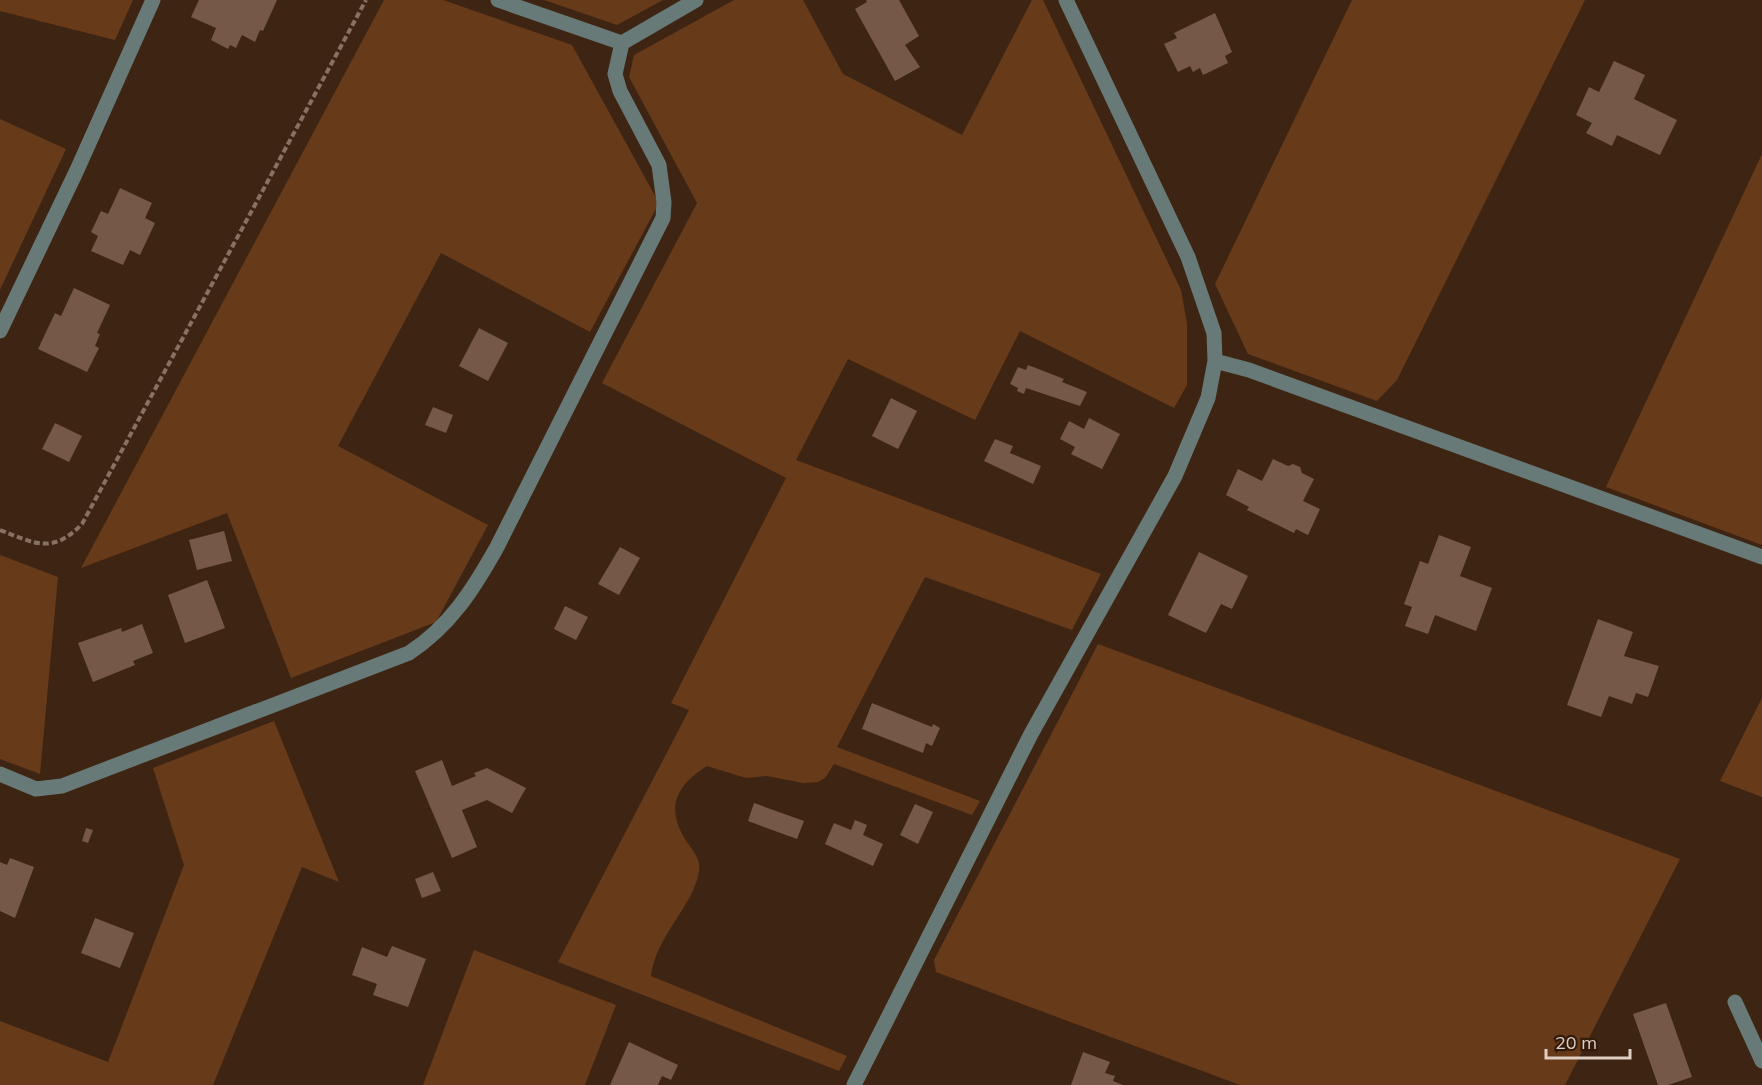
<svg xmlns="http://www.w3.org/2000/svg" width="1762" height="1085" font-family="Mulish,sans-serif">
<rect width="100%" height="100%" fill="#3e2513"/>
<path fill="#673a19" d="M 0,0 L 133,0 L 115,40 L 0,11 Z
M 384,0 L 443,0 L 572,45 L 659,203 L 590,332 L 441,253 L 338,446 L 488,525 L 436,622 L 291,678 L 227,513 L 81,568 Z
M 544,0 L 663,0 L 617,25 Z
M 734,0 L 803,0 L 843,74 L 962,135 L 1032,0 L 1043,0 L 1181,290 L 1187,323 L 1187,385 L 1174,408 L 1020,331 L 975,420 L 848,359 L 796,460 L 1101,574 L 1072,630 L 925,577 L 837,747 L 980,801 L 972,815 L 834,764 L 825,778 L 818,782 L 803,783 L 767,776 L 746,778 L 707,766 C 675,786 665,809 687,842 C 693,851 701,859 699,871 C 694,906 656,935 651,976 L 847,1056 L 839,1071 L 558,962 L 689,710 L 671,703 L 786,478 L 602,383 L 697,203 L 629,77 L 634,55 Z
M 1352,0 L 1585,0 L 1397,380 L 1377,401 L 1248,354 L 1215,284 Z
M 0,119 L 66,149 L 0,290 Z
M 1762,154 L 1762,545 L 1606,487 Z
M 0,555 L 58,577 L 40,774 L 0,759 Z
M 1098,644 L 1680,859 L 1565,1085 L 1240,1085 L 936,972 L 934,960 Z
M 1762,698 L 1762,797 L 1720,781 Z
M 274,721 L 339,882 L 302,867 L 213,1085 L 0,1085 L 0,1021 L 108,1062 L 184,865 L 153,768 Z
M 474,950 L 616,1005 L 585,1085 L 423,1085 Z"/>
<path fill="#755846" d="M 199,0 L 277,0 L 263,31 L 260,30 L 255,42 L 242,35 L 236,48 L 230,45 L 228,49 L 211,40 L 216,28 L 191,17 Z
M 866,0 L 899,0 L 919,36 L 905,45 L 920,67 L 895,81 L 855,9 L 867,2 Z
M 1215,13 L 1232,52 L 1225,56 L 1228,63 L 1203,75 L 1200,68 L 1193,72 L 1190,66 L 1178,72 L 1164,44 L 1177,38 L 1174,33 Z
M 1614,61 L 1645,75 L 1634,99 L 1677,120 L 1660,155 L 1617,135 L 1612,146 L 1586,133 L 1592,123 L 1576,115 L 1589,87 L 1599,92 Z
M 120,188 L 152,203 L 145,218 L 155,223 L 140,255 L 130,250 L 123,265 L 91,251 L 98,236 L 91,232 L 101,211 L 108,214 Z
M 74,288 L 110,305 L 97,333 L 100,334 L 95,346 L 99,348 L 87,372 L 38,349 L 55,313 L 61,316 Z
M 479,328 L 508,343 L 488,381 L 459,366 Z
M 1028,365 L 1064,379 L 1062,382 L 1087,392 L 1080,406 L 1026,388 L 1024,394 L 1017,391 L 1018,388 L 1010,384 L 1018,367 L 1026,370 Z
M 891,398 L 917,411 L 898,449 L 872,436 Z
M 433,407 L 453,415 L 446,433 L 425,425 Z
M 1089,418 L 1120,434 L 1102,469 L 1071,454 L 1075,447 L 1060,439 L 1069,421 L 1084,429 Z
M 55,423 L 82,436 L 69,462 L 42,449 Z
M 995,439 L 1013,446 L 1010,453 L 1041,466 L 1033,484 L 984,461 Z
M 1273,459 L 1288,466 L 1293,464 L 1300,467 L 1302,473 L 1314,479 L 1303,501 L 1320,509 L 1308,535 L 1296,529 L 1294,533 L 1247,510 L 1249,507 L 1226,495 L 1238,469 L 1262,481 Z
M 224,531 L 232,561 L 197,570 L 189,540 Z
M 1439,535 L 1471,547 L 1460,576 L 1492,588 L 1476,631 L 1435,615 L 1428,634 L 1405,626 L 1412,607 L 1404,604 L 1420,561 L 1428,564 Z
M 620,547 L 640,558 L 619,595 L 598,584 Z
M 1199,552 L 1248,576 L 1232,609 L 1221,604 L 1206,633 L 1168,615 Z
M 207,580 L 225,628 L 185,643 L 168,595 Z
M 565,606 L 588,617 L 576,640 L 554,629 Z
M 1598,619 L 1633,632 L 1624,656 L 1659,666 L 1648,697 L 1636,693 L 1632,704 L 1609,696 L 1601,717 L 1567,705 Z
M 142,624 L 153,653 L 133,661 L 135,665 L 93,682 L 78,643 L 121,628 L 122,632 Z
M 872,703 L 932,727 L 933,724 L 940,728 L 932,746 L 926,743 L 923,753 L 862,729 Z
M 442,760 L 452,786 L 476,776 L 474,773 L 487,768 L 526,788 L 512,813 L 487,800 L 462,810 L 477,847 L 452,858 L 415,771 Z
M 754,803 L 804,821 L 797,839 L 748,821 Z
M 915,804 L 933,812 L 918,844 L 900,835 Z
M 855,820 L 867,825 L 863,835 L 883,844 L 873,866 L 825,844 L 834,823 L 851,830 Z
M 86,828 L 93,830 L 88,843 L 82,841 Z
M 10,858 L 34,867 L 15,918 L 0,911 L 0,862 L 7,865 Z
M 433,872 L 441,891 L 422,898 L 415,879 Z
M 95,918 L 134,933 L 120,968 L 81,953 Z
M 392,946 L 426,959 L 408,1007 L 373,995 L 377,984 L 352,975 L 362,947 L 387,957 Z
M 1666,1003 L 1692,1077 L 1668,1085 L 1658,1085 L 1633,1014 Z
M 629,1042 L 678,1065 L 671,1080 L 662,1076 L 658,1085 L 610,1085 Z
M 1083,1052 L 1110,1062 L 1105,1073 L 1115,1076 L 1113,1081 L 1123,1085 L 1071,1085 Z"/>
<g fill="none" stroke-linecap="round" stroke-linejoin="round">
<path stroke="#867162" stroke-width="4" stroke-dasharray="6 3" stroke-linecap="butt" d="M 0,530 C 34,543 52,555 82,524 L 366,0"/>
<path stroke="#687a78" stroke-width="15" d="M 498,0 L 622,43
M 0,331 L 77,170 L 153,0
M 1215,361 L 1249,370 L 1762,557
M 0,774 L 36,789 L 62,786 L 409,653 C 450,626 473,590 497,547 L 663,218 L 664,202 L 659,165 L 620,91 L 615,74 L 622,43 L 696,0
M 1735,1002 L 1762,1061
M 854,1085 L 1031,734 L 1175,476 L 1208,398 L 1215,361 L 1214,333 L 1188,257 L 1066,0"/>
</g>
<path d="M1546 1049v9h84v-9" fill="none" stroke="#dfcec4" stroke-width="3"/>
<text x="1555" y="1049" font-size="18" fill="#dfcec4" stroke="#331b0a" stroke-width="4.5" paint-order="stroke">20 m</text>
</svg>
